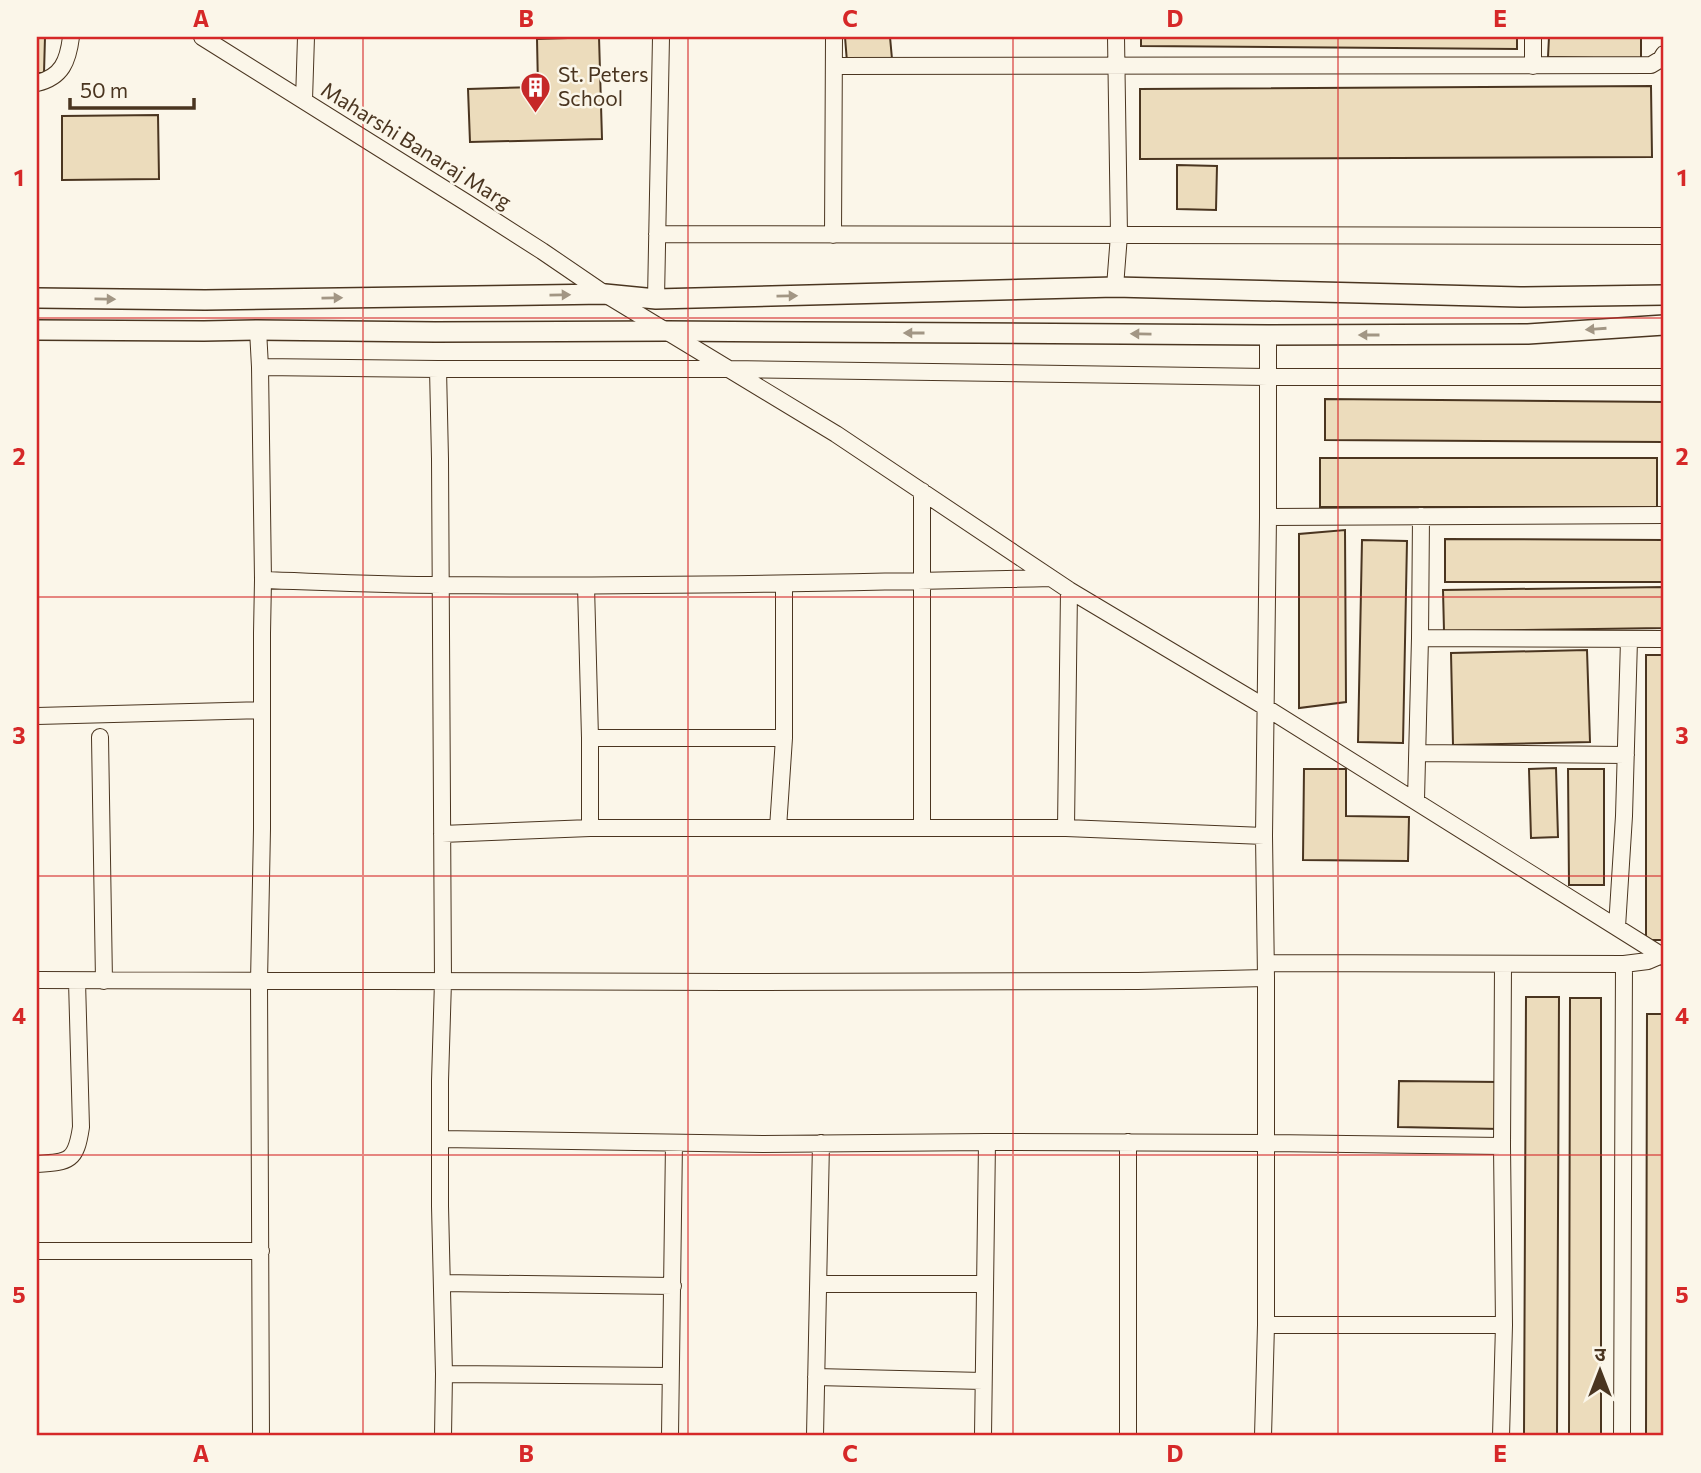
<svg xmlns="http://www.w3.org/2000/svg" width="1701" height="1473" font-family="Commissioner,'Noto Sans Devanagari',sans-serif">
<rect width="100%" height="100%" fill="#fbf6e9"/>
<path fill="#ecdcbc" stroke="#4a3520" stroke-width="2" d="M 37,37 L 45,37 L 44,73 L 37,73 Z
M 599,37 L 602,139 L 470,142 L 468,89 L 538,87 L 537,39 Z
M 845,37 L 890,37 L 892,59 L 847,62 Z
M 1141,37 L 1517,37 L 1517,49 L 1141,46 Z
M 1549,37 L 1641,37 L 1641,59 L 1548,57 Z
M 1651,86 L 1652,157 L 1140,159 L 1140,89 Z
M 158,115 L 159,179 L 62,180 L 62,116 Z
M 1177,165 L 1217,166 L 1216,210 L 1177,209 Z
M 1325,399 L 1664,402 L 1664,442 L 1325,440 Z
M 1320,458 L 1657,458 L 1657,507 L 1320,507 Z
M 1345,530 L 1346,702 L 1299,708 L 1299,534 Z
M 1445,539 L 1664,540 L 1664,582 L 1445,582 Z
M 1362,540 L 1407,541 L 1403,743 L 1358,742 Z
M 1664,587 L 1664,628 L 1444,631 L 1443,590 Z
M 1587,650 L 1590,742 L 1453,745 L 1451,653 Z
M 1646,655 L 1664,655 L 1664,940 L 1646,940 Z
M 1556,768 L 1558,837 L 1531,838 L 1529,769 Z
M 1304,769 L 1346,769 L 1346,816 L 1409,817 L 1408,861 L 1303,860 Z
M 1568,769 L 1604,769 L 1604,885 L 1569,885 Z
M 1526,997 L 1559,997 L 1557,1436 L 1524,1436 Z
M 1570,998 L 1601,998 L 1601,1436 L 1569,1436 Z
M 1647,1014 L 1664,1014 L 1664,1436 L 1646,1436 Z
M 1399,1081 L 1500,1082 L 1500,1129 L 1398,1127 Z"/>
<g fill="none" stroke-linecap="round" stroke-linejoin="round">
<defs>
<path id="minor" d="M 202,37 L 467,203 L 542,251 L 605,294 L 836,434 L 1069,590 L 1265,707 L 1664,957
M 1533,37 L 1533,66
M 834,66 L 1651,65 L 1661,59 L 1664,54
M 37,83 C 62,77 68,61 71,37
M 304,100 L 306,37
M 657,234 L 1664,236
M 833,235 L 834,37
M 1115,287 L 1119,235 L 1116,37
M 656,299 L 661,37
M 258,330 L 260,367 L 263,580 L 262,633 L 262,829 L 259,982 L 261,1436
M 260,367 L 438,369 L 730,369 L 1267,377 L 1664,377
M 438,369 L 440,459 L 443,981 L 440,1081 L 440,1206 L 444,1374 L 443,1436
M 922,491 L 922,828
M 1268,517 L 1664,515
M 263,580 C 323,582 383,585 443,585 C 646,587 848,583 1051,578
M 784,584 L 784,738 L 590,738 L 590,828 L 1066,828 L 1264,836
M 586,586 L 590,738
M 1420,638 L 1664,639
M 37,716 L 262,710
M 100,737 L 104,981
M 1418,753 L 1626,755
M 1416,800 L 1420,638 L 1421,516
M 778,828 L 784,738
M 1066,828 L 1069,590
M 442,834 L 590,828
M 1617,927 L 1624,816 L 1629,640
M 1266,963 L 1624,964 L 1648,961 L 1662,955
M 37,980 L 728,982 L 1138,981 L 1266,978
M 440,1139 L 763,1144 L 987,1142 L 1266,1143 L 1502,1146
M 37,1164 C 70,1162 76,1161 81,1127 L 77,981
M 37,1251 L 261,1251
M 442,1283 L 673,1286
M 818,1284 L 985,1284
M 1266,1325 L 1504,1325
M 444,1374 L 670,1376
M 816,1377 L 983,1381
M 670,1436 L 674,1143
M 815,1436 L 821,1143
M 983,1436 L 987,1142
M 1128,1436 L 1128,1142
M 1263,1436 L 1266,1325 L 1266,978 L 1264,836 L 1268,517 L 1268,335
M 1501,1436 L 1504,1325 L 1502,1146 L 1503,965
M 1622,1436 L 1624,964"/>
<path id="tertiary" d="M 37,298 L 205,300 L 605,294 L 656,299 L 1115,287 L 1520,297 L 1664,295
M 37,330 L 204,331 L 258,330 L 435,332 L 667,331 L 1268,335 L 1528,334 L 1664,325"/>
</defs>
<use href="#minor" stroke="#4a3520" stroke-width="18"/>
<use href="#tertiary" stroke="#4a3520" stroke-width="22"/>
<use href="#minor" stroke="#fbf6e9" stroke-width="16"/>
<use href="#tertiary" stroke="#fbf6e9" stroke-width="19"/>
</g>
<defs><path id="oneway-solid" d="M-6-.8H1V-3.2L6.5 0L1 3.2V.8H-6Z" transform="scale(1.75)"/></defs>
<g fill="#a29684">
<use href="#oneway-solid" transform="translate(560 295) rotate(-1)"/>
<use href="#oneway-solid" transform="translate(787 296) rotate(-1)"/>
<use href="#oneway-solid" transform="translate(332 298) rotate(-1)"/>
<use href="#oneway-solid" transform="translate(105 299) rotate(1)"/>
<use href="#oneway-solid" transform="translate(1596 329) rotate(176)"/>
<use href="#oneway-solid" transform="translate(914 333) rotate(-180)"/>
<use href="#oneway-solid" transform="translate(1141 334) rotate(-179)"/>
<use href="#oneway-solid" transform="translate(1369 335) rotate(180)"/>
</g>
<path fill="none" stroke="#d62828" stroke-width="2" stroke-opacity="0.55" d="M 363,37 L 363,1436M 688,37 L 688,1436M 1013,37 L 1013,1436M 1338,37 L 1338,1436M 37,318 L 1664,318M 37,597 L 1664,597M 37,876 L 1664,876M 37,1155 L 1664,1155"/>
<defs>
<symbol id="building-pin" viewBox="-11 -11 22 30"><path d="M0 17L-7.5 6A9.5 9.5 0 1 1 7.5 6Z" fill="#c62828" stroke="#fbf6e9"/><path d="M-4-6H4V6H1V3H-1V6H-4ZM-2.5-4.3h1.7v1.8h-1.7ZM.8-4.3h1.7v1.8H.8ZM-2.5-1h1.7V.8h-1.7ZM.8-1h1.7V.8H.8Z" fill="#fff"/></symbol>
</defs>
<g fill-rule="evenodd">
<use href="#building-pin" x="518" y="70" width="35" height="47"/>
</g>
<g text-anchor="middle" stroke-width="5" stroke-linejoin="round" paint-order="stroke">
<g font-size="21" fill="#4a3520" stroke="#fbf6e9" text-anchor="start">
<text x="558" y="82">St. Peters<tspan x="558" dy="24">School</tspan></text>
</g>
<g font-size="21" fill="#4a3520" stroke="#fbf6e9">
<text transform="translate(416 146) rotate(32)" y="7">Maharshi Banaraj Marg</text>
</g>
</g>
<rect width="1701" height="1473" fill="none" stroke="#fbf6e9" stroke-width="77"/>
<g transform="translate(1600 1371)" stroke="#fbf6e9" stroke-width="5" paint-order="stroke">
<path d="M0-5L12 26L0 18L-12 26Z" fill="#4a3520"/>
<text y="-10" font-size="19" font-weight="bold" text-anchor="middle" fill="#4a3520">उ</text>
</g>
<path d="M70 98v10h124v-10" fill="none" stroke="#4a3520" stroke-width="3.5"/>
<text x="80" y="98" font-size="21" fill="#4a3520" stroke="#fbf6e9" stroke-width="5" paint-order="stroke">50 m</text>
<rect x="38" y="38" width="1624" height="1396" fill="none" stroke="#d62828" stroke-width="2.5"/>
<g font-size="23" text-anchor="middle" font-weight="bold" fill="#d62828">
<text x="201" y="27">A</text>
<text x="526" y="27">B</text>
<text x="850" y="27">C</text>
<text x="1175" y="27">D</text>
<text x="1500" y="27">E</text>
<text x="19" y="186">1</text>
<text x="1682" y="186">1</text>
<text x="19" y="465">2</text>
<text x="1682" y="465">2</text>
<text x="19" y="744">3</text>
<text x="1682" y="744">3</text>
<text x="19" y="1024">4</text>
<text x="1682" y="1024">4</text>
<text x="19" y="1303">5</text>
<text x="1682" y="1303">5</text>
<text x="201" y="1462">A</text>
<text x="526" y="1462">B</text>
<text x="850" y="1462">C</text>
<text x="1175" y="1462">D</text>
<text x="1500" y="1462">E</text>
</g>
</svg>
